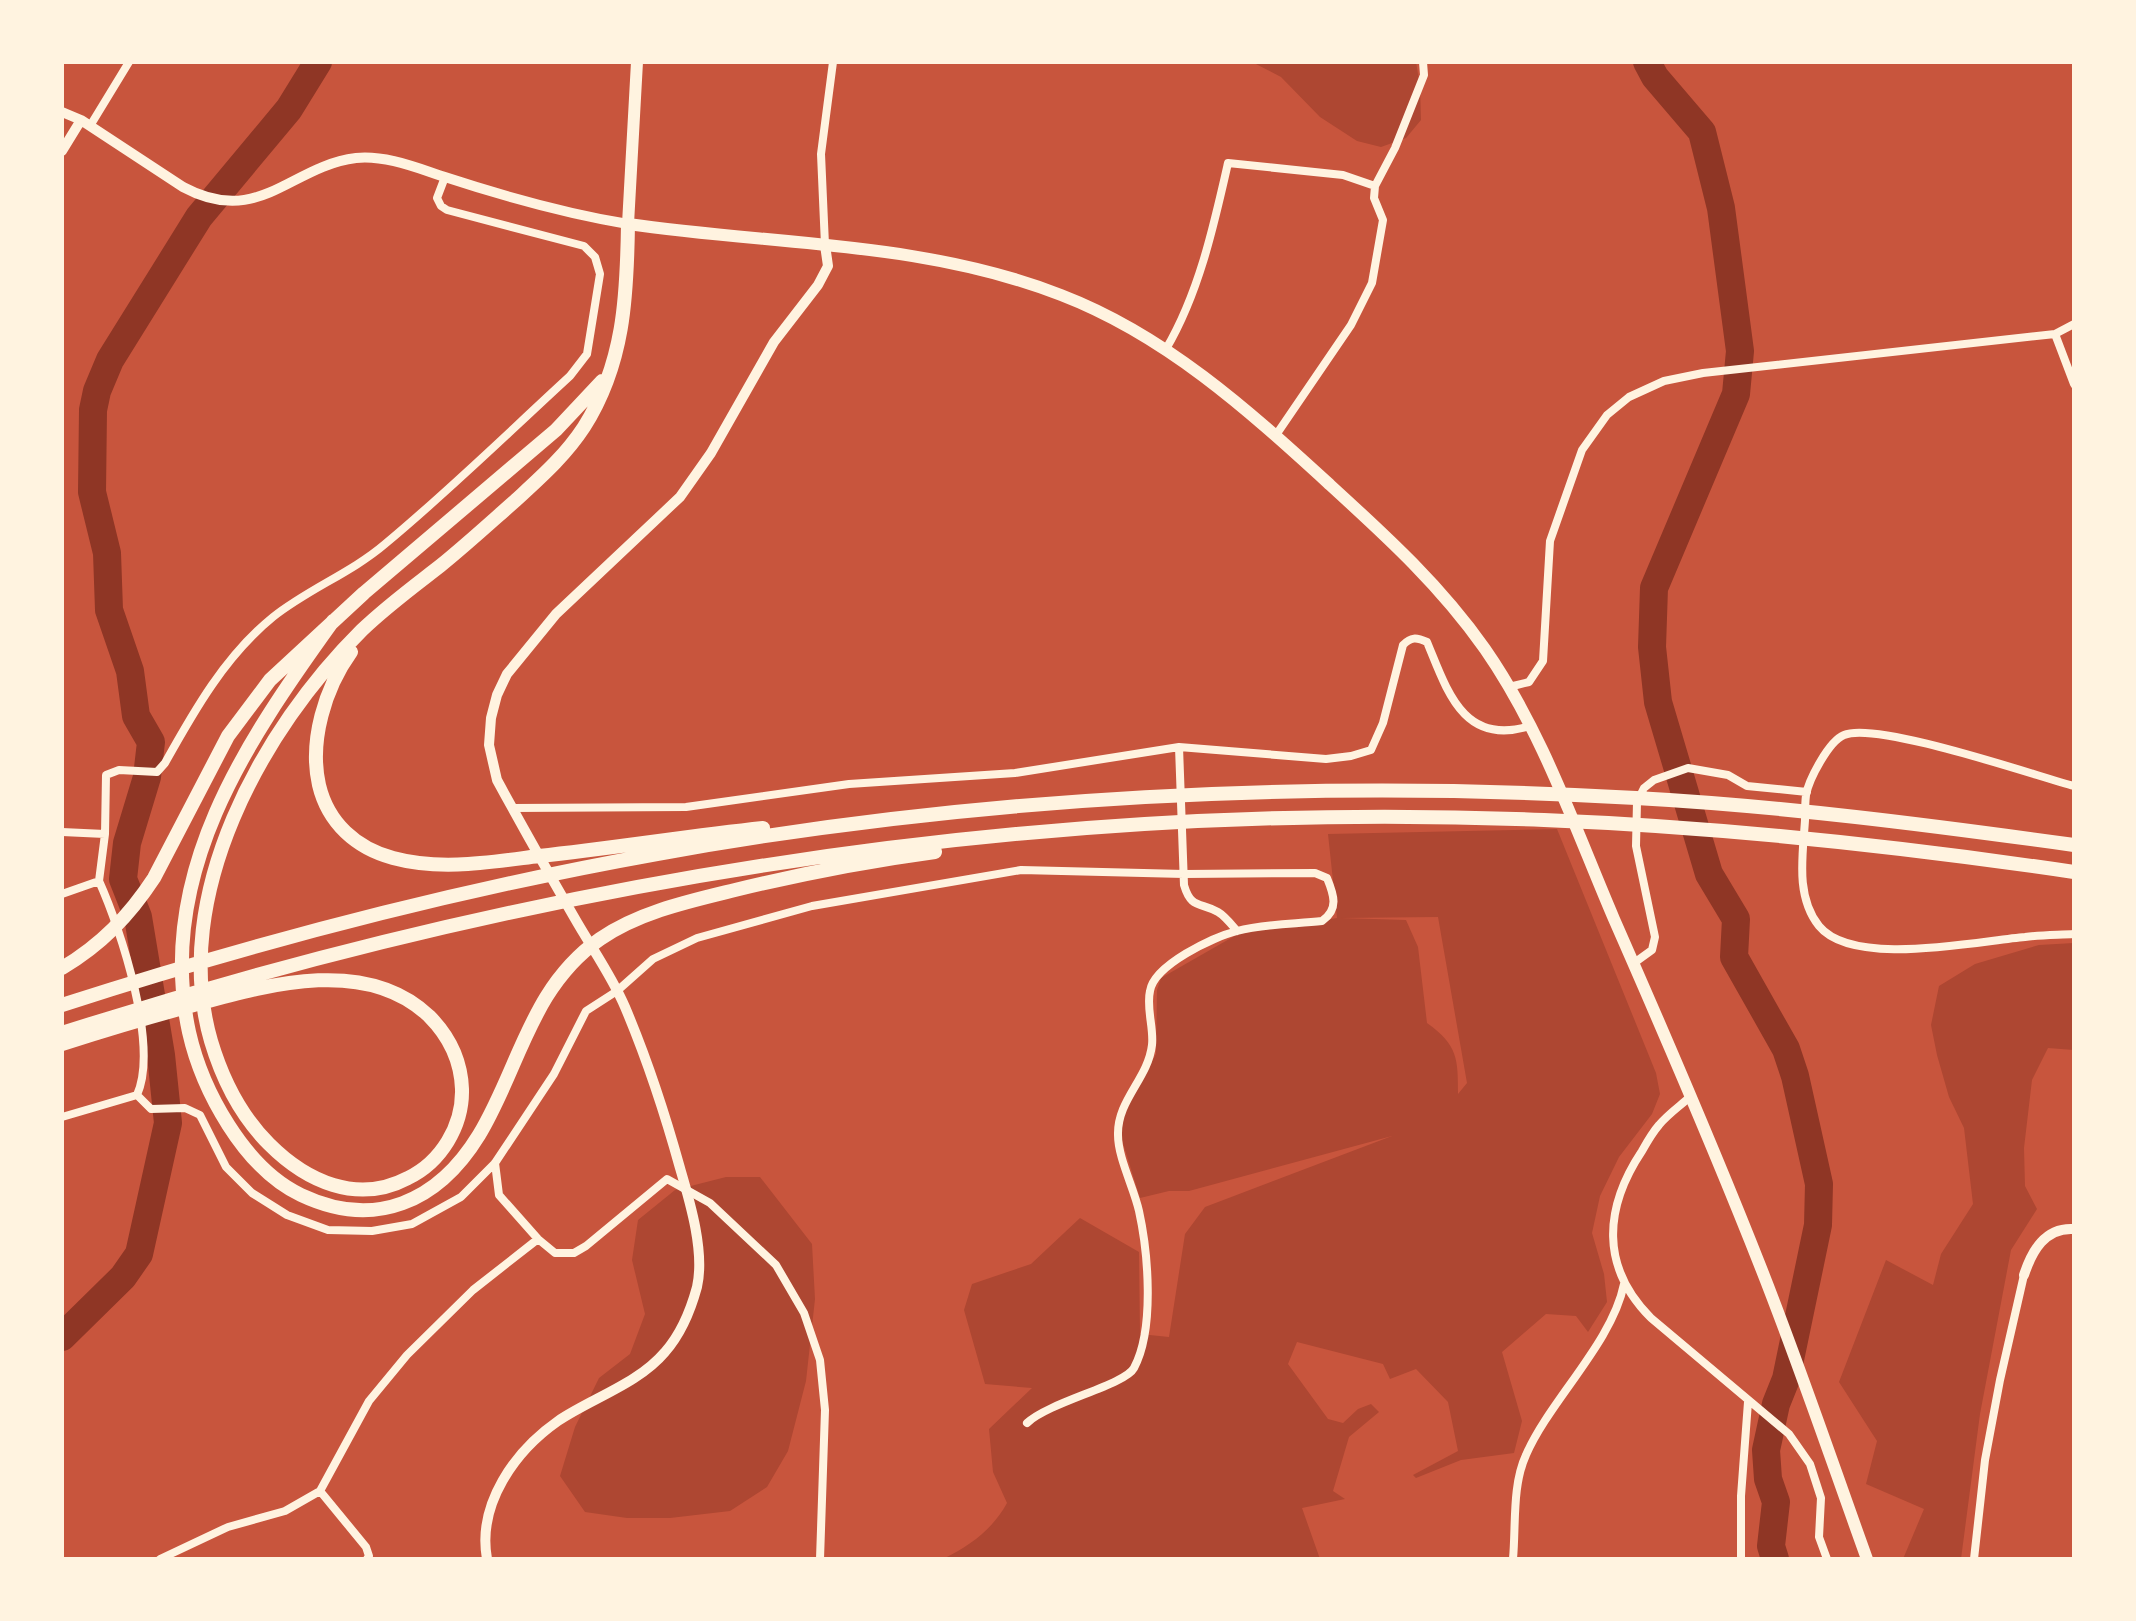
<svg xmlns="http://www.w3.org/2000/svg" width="2136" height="1621" font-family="'Sofia Sans Condensed',sans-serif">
<rect width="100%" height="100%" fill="#c8553d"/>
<path fill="#ae4732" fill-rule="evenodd" d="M 1252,62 L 1416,62 L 1420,86 L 1421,120 L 1406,138 L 1381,147 L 1357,141 L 1320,117 L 1281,77 Z
M 1557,829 L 1656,1073 L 1660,1094 L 1652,1114 L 1619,1157 L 1600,1196 L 1592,1233 L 1604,1274 L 1607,1302 L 1588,1332 L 1576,1316 L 1546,1314 L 1502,1352 L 1522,1421 L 1514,1453 L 1461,1460 L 1416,1478 L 1413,1475 L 1458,1451 L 1448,1402 L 1416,1369 L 1390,1379 L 1383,1364 L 1297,1342 L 1288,1364 L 1328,1419 L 1343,1423 L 1358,1409 L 1371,1404 L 1379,1412 L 1349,1437 L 1333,1491 L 1345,1499 L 1302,1508 L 1320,1559 L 943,1559 C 971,1545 992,1530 1007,1503 L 993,1472 L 989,1429 L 1032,1388 L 985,1384 L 964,1310 L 972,1284 L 1031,1264 L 1080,1218 L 1139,1252 L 1140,1334 L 1169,1337 L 1185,1234 L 1205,1207 L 1392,1136 L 1189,1191 L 1169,1191 L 1140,1198 L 1121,1137 L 1123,1114 L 1156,1054 L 1157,990 L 1161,978 L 1238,934 L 1337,918 L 1328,834 ZM 1438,917 L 1467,1083 L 1458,1094 C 1458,1059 1458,1045 1427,1023 L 1418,947 L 1406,920 L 1341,918 Z
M 2074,943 L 2074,1050 L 2048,1048 L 2032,1080 L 2024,1148 L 2025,1186 L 2037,1209 L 2011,1250 L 1980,1414 L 1961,1559 L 1903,1559 L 1924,1509 L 1866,1484 L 1877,1441 L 1839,1382 L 1886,1260 L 1933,1285 L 1941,1254 L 1973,1204 L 1964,1128 L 1949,1097 L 1937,1055 L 1931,1025 L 1939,986 L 1975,964 L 2039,945 Z
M 726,1177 L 760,1177 L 812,1244 L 815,1299 L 806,1381 L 788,1451 L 767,1487 L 730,1511 L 670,1518 L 627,1518 L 585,1512 L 560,1476 L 575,1427 L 599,1378 L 630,1354 L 645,1314 L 632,1260 L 638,1220 L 675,1190 Z"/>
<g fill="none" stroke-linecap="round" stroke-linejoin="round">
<path stroke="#8f3625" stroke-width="28" d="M 1647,62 L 1655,77 L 1702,132 L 1721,208 L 1740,351 L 1736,394 L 1654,588 L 1652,647 L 1658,702 L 1709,874 L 1736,919 L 1734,957 L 1786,1049 L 1795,1076 L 1819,1184 L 1818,1225 L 1786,1379 L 1776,1404 L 1766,1450 L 1768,1479 L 1776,1502 L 1771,1546 L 1775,1559
M 62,1337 L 123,1277 L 139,1254 L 168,1123 L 161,1055 L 138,917 L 123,879 L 127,843 L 147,777 L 151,742 L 136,716 L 130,671 L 109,610 L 107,553 L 92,492 L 93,410 L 97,391 L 110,360 L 199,217 L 289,109 L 318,62"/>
<path stroke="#fff3e0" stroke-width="8" d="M 90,126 L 129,62
M 825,245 L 821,154 L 833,62
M 2055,334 L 2074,384
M 1166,349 C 1199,293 1214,225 1228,163 L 1343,175 L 1375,186
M 1276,435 L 1351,325 L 1372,283 L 1383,220 L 1374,198 L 1375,186 L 1395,148 L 1424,75 L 1423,62
M 1509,687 L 1529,682 L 1543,661 L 1550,541 L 1582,450 L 1607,415 L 1629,397 L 1664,381 L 1703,373 L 2055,334 L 2074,324
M 1179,747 L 1184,885 C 1191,909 1200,902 1218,912 C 1225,916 1231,924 1237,931
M 2074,786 C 2033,775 1876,721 1844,735 C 1829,741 1809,779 1806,795 C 1805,803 1805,812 1805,820 C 1803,854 1795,896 1819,926 C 1853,968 1977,941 2025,937 C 2041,935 2058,935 2074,934
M 513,808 L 686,807 L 849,784 L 1015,773 L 1179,747 L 1326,759 L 1351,756 L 1371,750 L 1383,723 L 1403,645 C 1411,637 1416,637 1427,642 C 1447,690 1463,747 1530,726
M 62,832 L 105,834
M 99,881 C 121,930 159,1046 137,1095
M 62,894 L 99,881 L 105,834 L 106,775 L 119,770 L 157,772 L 165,763 C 194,711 225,656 273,617 C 308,589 351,573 385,544 C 449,491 509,432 570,376 L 587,354 L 600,274 L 595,257 L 584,246 L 447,210 L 441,206 L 437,198 L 445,177
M 1634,963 L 1652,950 L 1655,937 L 1636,846 L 1637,802 L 1644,788 L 1654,780 L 1688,768 L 1728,775 L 1747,786 L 1807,792
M 1691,1096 C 1680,1106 1668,1114 1659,1125 C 1652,1133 1647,1142 1642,1151 C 1604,1208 1600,1267 1651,1318 L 1789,1434 L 1810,1464 L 1821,1498 L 1819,1537 L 1827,1559
M 62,1117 L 137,1095 L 151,1109 L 185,1108 L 200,1115 L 226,1167 L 252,1193 L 287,1215 L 328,1230 L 372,1231 L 412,1224 L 461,1197 L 495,1163 L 554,1074 L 586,1011 L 617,991 L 653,959 L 697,938 L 812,906 L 1021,870 L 1184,874 L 1315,873 L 1327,878 C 1334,895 1339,909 1322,921 C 1294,924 1263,924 1237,931 C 1213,937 1154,965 1150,991 C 1146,1008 1154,1028 1152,1045 C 1148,1079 1117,1100 1118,1135 C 1118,1158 1134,1188 1139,1211 C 1148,1252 1155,1329 1134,1368 C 1125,1385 1049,1402 1027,1423
M 495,1163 L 499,1195 L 538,1239 L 555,1253 L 574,1253 L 586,1246 L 667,1179 L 710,1203 L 776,1265 L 804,1313 L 820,1360 L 825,1410 L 820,1559
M 320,1491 L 366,1547 L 369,1556 L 367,1559
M 160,1559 L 228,1527 L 285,1511 L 320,1491 L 369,1401 L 407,1355 L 473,1290 L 538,1239
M 1513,1559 C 1516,1526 1512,1485 1526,1455 C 1550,1400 1612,1343 1624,1284
M 1741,1559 L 1741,1496 L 1748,1402
M 1974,1559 L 1985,1460 L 2000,1380 L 2024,1275"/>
<path stroke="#fff3e0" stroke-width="10" d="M 62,112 L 81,120 L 183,187 C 259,228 290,166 356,158 C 386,155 417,168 445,177 C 503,196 568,214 628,224
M 62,151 L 81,120
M 2024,1275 C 2032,1251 2045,1227 2074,1229
M 487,1559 C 477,1504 515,1451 558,1421 C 592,1398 638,1384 665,1352 C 680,1335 691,1309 697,1287 C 705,1252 690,1202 680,1168 C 665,1114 647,1059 625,1007 C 612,976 591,947 574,917 C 548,872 522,826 497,780 L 489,745 L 491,718 L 497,695 L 507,674 L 556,614 L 680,497 L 711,453 L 774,342 L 818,285 L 828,266 L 825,245"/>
<path stroke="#fff3e0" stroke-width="12" d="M 637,62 L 628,224 C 773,245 923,241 1061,295 C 1165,335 1247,409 1328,483 C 1386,536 1440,585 1485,649 C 1542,731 1575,828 1614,919 C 1665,1035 1715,1151 1761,1268 C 1799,1364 1832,1462 1867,1559"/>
<path stroke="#fff3e0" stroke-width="14" d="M 333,621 C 246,742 155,875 189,1032 C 202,1090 244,1168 301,1195 C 375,1230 438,1202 479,1135 C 520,1067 530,988 600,939 C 639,912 690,901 735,890 C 801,874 868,861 935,852
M 351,652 C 325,688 309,741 319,785 C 328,823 356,848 393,858 C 441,871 491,862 539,856 C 614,848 688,836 763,828
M 62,968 C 101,945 129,916 154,878 L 228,736 L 270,680 L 364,593 L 556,430 L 602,381
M 62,1005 C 257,942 456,890 657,854 C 978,796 1311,779 1636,798 C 1783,806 1929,825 2074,845
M 62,1033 C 543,879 1039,799 1544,820 C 1722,827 1898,846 2074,872
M 62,1044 C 106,1030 149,1017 194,1005 C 267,985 366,956 429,1016 C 449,1036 461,1061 462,1089 C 463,1126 441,1162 408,1178 C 357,1205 306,1181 269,1144 C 241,1116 222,1078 211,1041 C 169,896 262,729 362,630 C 387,606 413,587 440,566 C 466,545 491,522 516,500 C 541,477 565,456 584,427 C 624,364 627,297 628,224"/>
</g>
<rect width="2136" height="1621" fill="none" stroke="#fff3e0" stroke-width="128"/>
</svg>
